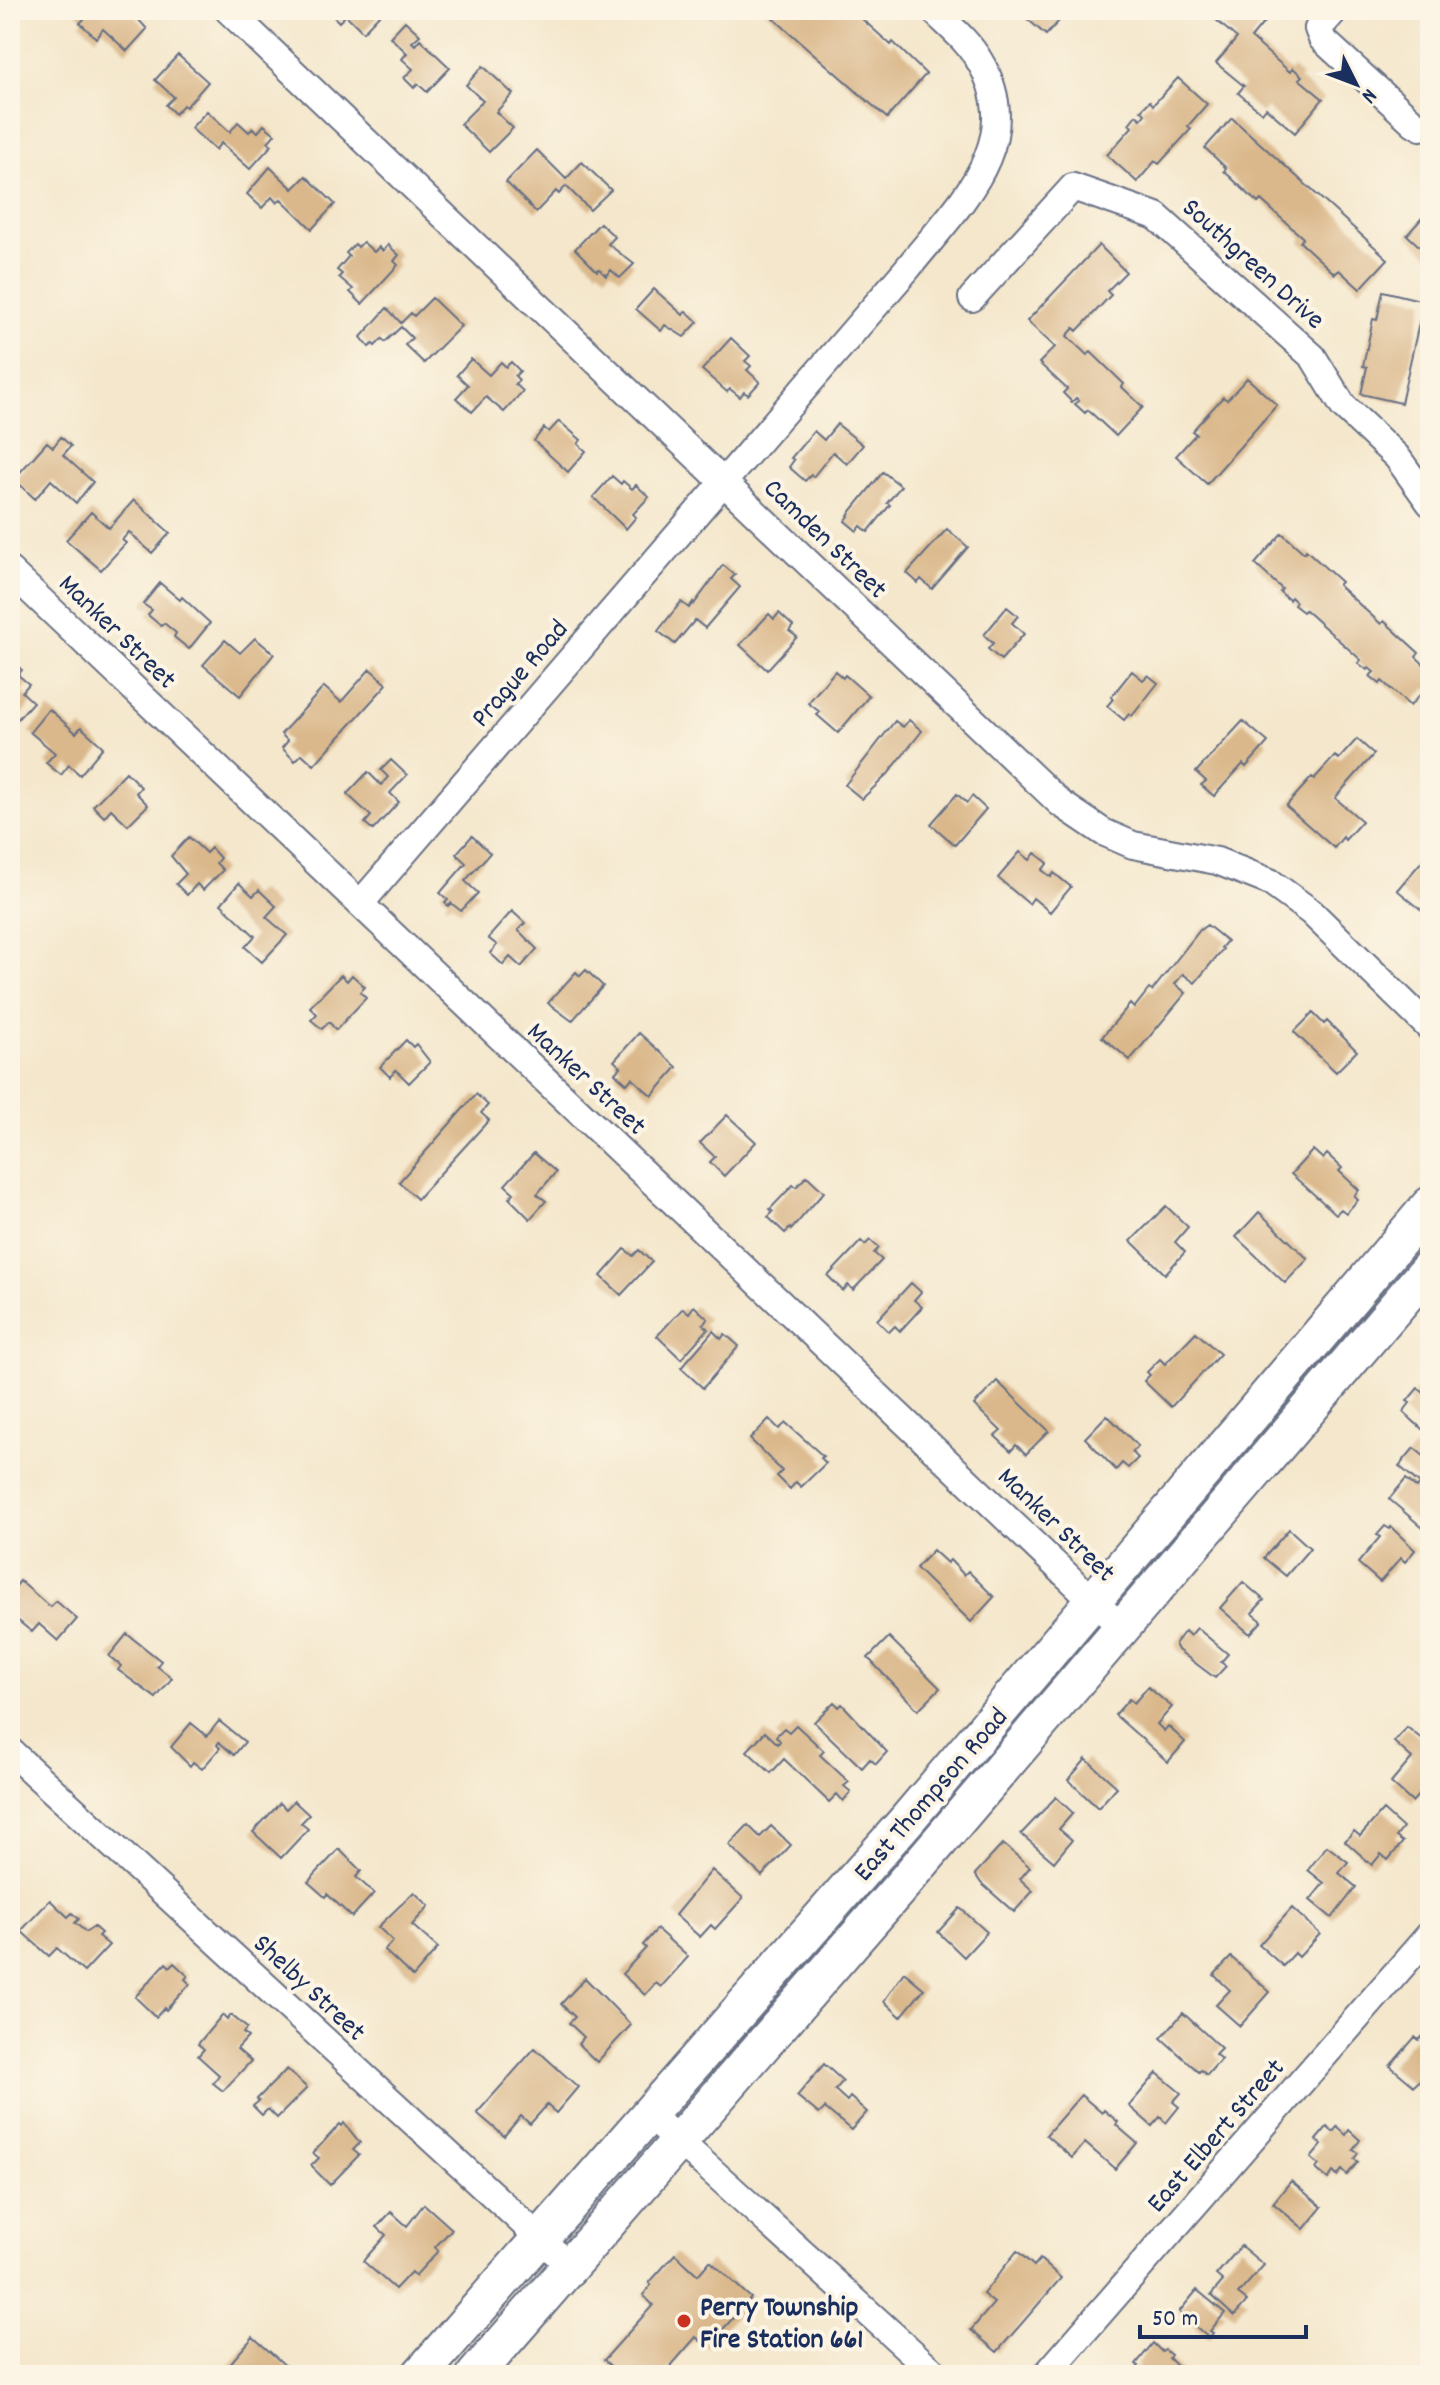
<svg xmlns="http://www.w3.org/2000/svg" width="1440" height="2385" font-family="Dekko,sans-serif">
<rect width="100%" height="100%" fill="#fcf5e5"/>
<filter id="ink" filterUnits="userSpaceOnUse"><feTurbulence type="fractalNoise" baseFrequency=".0125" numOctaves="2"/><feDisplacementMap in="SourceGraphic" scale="16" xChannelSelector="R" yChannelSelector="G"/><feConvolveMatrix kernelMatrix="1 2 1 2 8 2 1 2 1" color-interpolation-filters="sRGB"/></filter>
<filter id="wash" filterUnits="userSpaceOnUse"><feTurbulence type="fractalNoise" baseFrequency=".006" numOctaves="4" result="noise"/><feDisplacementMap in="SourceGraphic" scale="32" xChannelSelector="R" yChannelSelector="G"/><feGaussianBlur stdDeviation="1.8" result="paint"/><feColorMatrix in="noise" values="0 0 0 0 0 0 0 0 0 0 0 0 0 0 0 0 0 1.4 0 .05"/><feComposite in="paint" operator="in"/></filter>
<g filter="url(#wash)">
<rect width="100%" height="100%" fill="#f4e7cc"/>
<g id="blocks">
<path fill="#dab88b" d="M 74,10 L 130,10 L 147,29 L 127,51 L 103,29 L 96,38 L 80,23 L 84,19 Z
M 327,10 L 384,10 L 363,32 L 346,15 L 339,22 Z
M 764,10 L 852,10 L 891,45 L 893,42 L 926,74 L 887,118 Z
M 1017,10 L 1069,10 L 1046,35 Z
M 1211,10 L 1274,10 L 1251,38 L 1290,72 L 1293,68 L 1302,76 L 1299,79 L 1323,99 L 1295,133 L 1266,108 L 1262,113 L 1238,93 L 1244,86 L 1216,63 L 1237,38 L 1208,13 Z
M 405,21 L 420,35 L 412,42 L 415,45 L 420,39 L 450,68 L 427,92 L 418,84 L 414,88 L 404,78 L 413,69 L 402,59 L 407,53 L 390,37 Z
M 178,55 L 208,82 L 186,107 L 183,105 L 175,114 L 166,105 L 174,97 L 155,80 Z
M 483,66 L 513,94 L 496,112 L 513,128 L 489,152 L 460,124 L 483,101 L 466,85 Z
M 1178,78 L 1207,104 L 1188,126 L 1191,129 L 1159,164 L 1155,161 L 1137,182 L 1107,155 L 1132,127 L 1129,124 L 1136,115 L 1141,119 L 1145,114 L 1141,110 L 1150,101 L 1153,105 Z
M 207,111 L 230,132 L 238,122 L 249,132 L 253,128 L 258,132 L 264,125 L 275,134 L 268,142 L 272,145 L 250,169 L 221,143 L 215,150 L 191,128 Z
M 1232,118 L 1388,259 L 1360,289 L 1339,270 L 1335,274 L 1300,242 L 1303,238 L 1261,200 L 1258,203 L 1224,171 L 1226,168 L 1205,148 Z
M 537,150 L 566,179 L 582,162 L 611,190 L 590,210 L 566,186 L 559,194 L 556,191 L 536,212 L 506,182 Z
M 270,167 L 293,189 L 306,176 L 335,204 L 312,229 L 281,199 L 277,203 L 272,197 L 262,208 L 247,194 Z
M 1430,209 L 1430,256 L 1407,235 Z
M 600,223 L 615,237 L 608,244 L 634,264 L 620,278 L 611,270 L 606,276 L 599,269 L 597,271 L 575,249 Z
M 363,242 L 374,252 L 379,247 L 383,251 L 388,245 L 399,255 L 394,261 L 398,265 L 362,304 L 350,292 L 353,289 L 339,277 L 342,274 L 337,270 L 349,256 L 346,253 L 355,244 L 358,247 Z
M 1099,245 L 1126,272 L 1107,291 L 1111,295 L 1077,331 L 1074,328 L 1067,336 L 1087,355 L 1091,352 L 1124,384 L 1122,387 L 1143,407 L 1116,436 L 1088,410 L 1085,413 L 1075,404 L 1079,401 L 1076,398 L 1072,402 L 1063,393 L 1067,389 L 1039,363 L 1055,347 L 1027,321 Z
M 654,289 L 683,315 L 686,311 L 698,322 L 684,337 L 665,325 L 661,331 L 636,309 Z
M 1383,291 L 1424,301 L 1401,403 L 1361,394 L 1367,367 L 1363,366 L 1373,319 L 1377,320 Z
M 432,298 L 461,326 L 424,363 L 405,345 L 412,338 L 401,327 L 385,342 L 382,339 L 375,346 L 373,344 L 369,347 L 361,337 L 387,308 L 401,323 L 411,313 L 414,316 Z
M 731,338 L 750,356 L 745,361 L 751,366 L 747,370 L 760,382 L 748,395 L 744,392 L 740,397 L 730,389 L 727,392 L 702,370 Z
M 471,359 L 489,375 L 501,362 L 506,367 L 511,362 L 520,371 L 515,376 L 519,380 L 515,384 L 523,391 L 504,412 L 486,397 L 472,412 L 456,398 L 468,385 L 457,375 Z
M 1247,378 L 1277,405 L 1207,484 L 1176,456 L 1196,434 L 1192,431 L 1223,397 L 1227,400 Z
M 559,421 L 581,440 L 578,444 L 586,451 L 568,472 L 534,441 L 544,428 L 549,432 Z
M 837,424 L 863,445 L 847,464 L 833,452 L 813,477 L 811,475 L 805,481 L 789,467 L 794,460 L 791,458 L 814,431 L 824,440 Z
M 61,437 L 71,446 L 63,455 L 93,482 L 76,503 L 51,480 L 35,499 L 14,479 L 47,442 L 53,447 Z
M 883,472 L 901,486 L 887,503 L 890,505 L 868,532 L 861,526 L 857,531 L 845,521 L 849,516 L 848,515 Z
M 612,476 L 621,484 L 623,481 L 632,489 L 636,485 L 649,497 L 633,514 L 636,517 L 626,529 L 593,497 Z
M 134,500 L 170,533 L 152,553 L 129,532 L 122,540 L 126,543 L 101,570 L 66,540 L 91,512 L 109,528 Z
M 947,529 L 968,547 L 932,589 L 921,579 L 918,583 L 907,573 Z
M 1282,533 L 1304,553 L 1306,550 L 1341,582 L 1338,585 L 1381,624 L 1384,621 L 1419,653 L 1416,657 L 1430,670 L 1430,691 L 1426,688 L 1410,706 L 1382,681 L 1380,684 L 1370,676 L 1374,672 L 1369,668 L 1367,670 L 1358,663 L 1361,660 L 1305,610 L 1303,612 L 1294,605 L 1296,602 L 1291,597 L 1289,600 L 1280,592 L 1282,589 L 1255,564 Z
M 723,565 L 735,575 L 731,579 L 740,587 L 705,628 L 695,620 L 675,644 L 658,631 L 681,602 L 689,608 L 693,602 L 694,604 Z
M 160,583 L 180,600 L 182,597 L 210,623 L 189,649 L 174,637 L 176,633 L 164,623 L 161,626 L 148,615 L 152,610 L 143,604 Z
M 1007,607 L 1018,616 L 1012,623 L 1024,634 L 1001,660 L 988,649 L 993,643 L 984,635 Z
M 779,613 L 793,626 L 789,631 L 797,637 L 767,670 L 740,645 L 769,614 L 774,619 Z
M 255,638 L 274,654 L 240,696 L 203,665 L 225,640 L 240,653 Z
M 12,661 L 22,670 L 18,675 L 29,684 L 22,692 L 33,702 L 15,722 L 10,718 Z
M 370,669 L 387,684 L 314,765 L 302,754 L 295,761 L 282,748 L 288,741 L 281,734 L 324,687 L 341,702 Z
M 835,671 L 843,678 L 845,675 L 869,696 L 838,733 L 817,715 L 820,712 L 808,703 Z
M 1132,671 L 1143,680 L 1148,675 L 1158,683 L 1132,716 L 1129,714 L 1124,720 L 1107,706 L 1113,699 L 1111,697 Z
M 49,709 L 76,733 L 81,727 L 103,747 L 80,775 L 69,765 L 61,775 L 46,763 L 55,753 L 30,732 Z
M 909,720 L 922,731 L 888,774 L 862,799 L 845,785 L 895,721 L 903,727 Z
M 1243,721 L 1268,742 L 1246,767 L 1243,764 L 1214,796 L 1201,785 L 1206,781 L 1196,772 Z
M 1357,739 L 1374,754 L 1335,798 L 1362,821 L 1345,840 L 1343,837 L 1334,848 L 1286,806 L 1312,777 L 1314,779 L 1335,756 L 1339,759 Z
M 391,760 L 407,775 L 390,793 L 399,802 L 373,830 L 365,823 L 371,816 L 347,794 L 368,772 L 381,785 L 388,777 L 381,770 Z
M 126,772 L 141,787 L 136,793 L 148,805 L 128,825 L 111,809 L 104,817 L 93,806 Z
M 957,794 L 967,803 L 972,796 L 986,809 L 955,845 L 931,824 Z
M 472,836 L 490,853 L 465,881 L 478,893 L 461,911 L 451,903 L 448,906 L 445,903 L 448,900 L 440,893 L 466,863 L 456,854 Z
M 189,837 L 206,853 L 211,848 L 220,858 L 216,863 L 223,870 L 203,890 L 197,884 L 187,895 L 176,884 L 186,874 L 171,856 Z
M 1020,852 L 1030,860 L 1035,853 L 1048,863 L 1042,870 L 1051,877 L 1054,873 L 1071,887 L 1050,912 L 1033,898 L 1029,904 L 998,878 Z
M 1430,852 L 1430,917 L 1397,890 Z
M 239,883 L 253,896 L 259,890 L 276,906 L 266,917 L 287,935 L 262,962 L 245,947 L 255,936 L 221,904 Z
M 512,911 L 525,923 L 518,930 L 537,949 L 521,967 L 510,957 L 503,965 L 490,953 L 497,945 L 488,938 Z
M 1207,925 L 1227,941 L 1221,948 L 1223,949 L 1195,983 L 1183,974 L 1175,984 L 1186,993 L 1130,1060 L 1102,1037 L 1130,1004 L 1134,1008 L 1149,989 L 1152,991 L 1200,930 Z
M 586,970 L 603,986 L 572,1021 L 548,1003 L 576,972 L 580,976 Z
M 341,975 L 347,981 L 352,975 L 365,987 L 360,992 L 366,998 L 336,1030 L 329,1022 L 322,1029 L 311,1020 L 317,1014 L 310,1007 Z
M 1313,1013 L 1324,1024 L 1327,1021 L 1357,1051 L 1336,1072 L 1294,1032 Z
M 639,1033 L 677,1067 L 652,1096 L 632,1078 L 627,1084 L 615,1073 L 621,1067 L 614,1061 Z
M 406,1040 L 413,1047 L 416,1044 L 430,1062 L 409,1083 L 396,1070 L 390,1077 L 380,1067 Z
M 476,1094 L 488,1105 L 481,1113 L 489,1120 L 417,1199 L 399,1182 Z
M 727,1115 L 756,1142 L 724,1176 L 710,1162 L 715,1157 L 700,1143 Z
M 1313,1150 L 1323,1159 L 1327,1154 L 1342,1168 L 1339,1171 L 1359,1190 L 1354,1196 L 1358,1200 L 1346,1213 L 1341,1209 L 1336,1214 L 1291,1174 Z
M 534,1153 L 556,1172 L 537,1194 L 546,1201 L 530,1219 L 509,1198 L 514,1193 L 505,1185 Z
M 807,1176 L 824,1192 L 791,1230 L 790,1228 L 785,1233 L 768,1217 L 773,1212 L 770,1209 L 793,1185 L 796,1187 Z
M 1166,1206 L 1188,1227 L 1175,1242 L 1185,1252 L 1165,1274 L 1131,1241 Z
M 1259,1212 L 1308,1259 L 1285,1283 L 1236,1237 Z
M 870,1240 L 879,1248 L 874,1253 L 882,1260 L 853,1290 L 848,1285 L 843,1291 L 828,1276 L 861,1241 L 865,1245 Z
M 625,1249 L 633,1256 L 639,1250 L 652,1262 L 621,1295 L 601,1276 Z
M 911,1283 L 921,1292 L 914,1300 L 922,1307 L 900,1331 L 895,1326 L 889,1332 L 877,1320 Z
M 694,1306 L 708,1319 L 703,1324 L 708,1329 L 681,1359 L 657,1336 L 683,1308 L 689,1313 Z
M 713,1331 L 721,1339 L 725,1334 L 739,1346 L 703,1388 L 681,1368 Z
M 1196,1332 L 1220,1354 L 1171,1407 L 1144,1381 L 1150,1375 L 1147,1372 L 1160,1359 L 1165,1364 Z
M 997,1381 L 1049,1431 L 1026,1454 L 1016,1445 L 1011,1451 L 995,1436 L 1001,1431 L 974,1405 Z
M 1418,1388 L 1430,1398 L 1430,1436 L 1403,1412 L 1410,1403 L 1407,1401 Z
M 1107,1415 L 1138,1446 L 1132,1452 L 1138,1458 L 1128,1468 L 1122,1463 L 1116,1470 L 1085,1438 Z
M 769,1419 L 779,1429 L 786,1423 L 823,1456 L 821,1458 L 826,1463 L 801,1487 L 796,1482 L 790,1489 L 777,1476 L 782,1471 L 750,1439 Z
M 1414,1448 L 1430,1461 L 1430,1495 L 1428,1497 L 1430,1499 L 1430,1534 L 1389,1499 L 1406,1479 L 1417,1488 L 1420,1484 L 1399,1466 Z
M 1385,1526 L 1390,1529 L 1391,1527 L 1415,1550 L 1405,1562 L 1401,1558 L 1380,1582 L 1358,1563 L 1380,1537 L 1377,1535 Z
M 1289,1529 L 1310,1548 L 1286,1576 L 1264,1558 Z
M 933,1550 L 947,1563 L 950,1560 L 964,1575 L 968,1571 L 994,1597 L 971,1622 L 916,1568 Z
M 20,1581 L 50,1607 L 56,1601 L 77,1619 L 58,1641 L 39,1624 L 32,1632 L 10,1614 L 10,1593 Z
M 1243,1582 L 1264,1600 L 1252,1613 L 1262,1621 L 1250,1634 L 1220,1608 Z
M 1197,1628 L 1228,1654 L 1221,1662 L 1226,1666 L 1215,1678 L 1178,1650 L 1175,1644 L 1185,1631 L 1190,1636 Z
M 127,1634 L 161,1661 L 157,1666 L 172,1678 L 156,1698 L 118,1670 L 121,1666 L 109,1656 Z
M 889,1637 L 940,1688 L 918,1710 L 868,1658 Z
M 1148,1687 L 1172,1707 L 1157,1724 L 1164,1731 L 1168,1726 L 1185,1742 L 1168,1762 L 1115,1715 L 1129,1699 L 1134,1703 Z
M 834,1702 L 839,1707 L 842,1704 L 887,1752 L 876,1764 L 870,1759 L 862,1768 L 814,1722 Z
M 219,1721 L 245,1742 L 234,1755 L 219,1742 L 217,1745 L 220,1748 L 202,1769 L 193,1762 L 190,1766 L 171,1747 L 191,1723 L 207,1736 Z
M 796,1725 L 824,1751 L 820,1755 L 849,1782 L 844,1786 L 851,1792 L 843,1801 L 837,1794 L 829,1802 L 784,1759 L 771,1773 L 747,1751 L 765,1732 L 778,1744 L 780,1741 L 776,1736 L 784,1728 L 789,1732 Z
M 1407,1727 L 1430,1746 L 1430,1782 L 1412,1802 L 1391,1783 L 1412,1758 L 1394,1742 Z
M 1086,1759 L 1117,1787 L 1098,1808 L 1068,1780 Z
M 1056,1797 L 1073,1813 L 1059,1829 L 1072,1840 L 1054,1862 L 1021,1834 Z
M 294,1801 L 309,1815 L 301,1823 L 308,1829 L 281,1858 L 253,1832 L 280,1803 L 286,1809 Z
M 1383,1810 L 1403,1828 L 1396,1837 L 1403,1842 L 1388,1860 L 1381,1854 L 1372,1865 L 1345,1841 L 1354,1831 L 1360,1836 Z
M 748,1825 L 760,1837 L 771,1826 L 791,1845 L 762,1876 L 729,1845 Z
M 1003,1844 L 1030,1867 L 1020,1879 L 1033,1891 L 1014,1912 L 981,1883 L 975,1874 Z
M 1327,1846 L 1348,1862 L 1339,1873 L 1356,1887 L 1332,1918 L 1310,1900 L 1324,1883 L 1308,1870 Z
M 339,1849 L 361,1871 L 356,1877 L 374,1893 L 352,1917 L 327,1894 L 325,1897 L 308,1882 Z
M 712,1870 L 743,1898 L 715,1929 L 711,1925 L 700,1937 L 675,1915 Z
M 414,1892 L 429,1906 L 412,1925 L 438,1948 L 413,1977 L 384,1950 L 393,1941 L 378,1927 Z
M 50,1900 L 68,1917 L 72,1913 L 79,1919 L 75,1923 L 86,1932 L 94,1927 L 101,1933 L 98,1936 L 109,1945 L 84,1972 L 57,1948 L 49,1956 L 21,1931 Z
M 960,1908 L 987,1932 L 964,1957 L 938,1932 Z
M 1292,1908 L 1320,1934 L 1299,1957 L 1295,1953 L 1283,1966 L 1259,1945 Z
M 657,1929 L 688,1957 L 661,1987 L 656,1983 L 645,1995 L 622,1974 L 646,1948 L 643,1945 Z
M 1231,1957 L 1270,1992 L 1240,2026 L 1216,2005 L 1230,1990 L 1214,1975 Z
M 166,1963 L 170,1967 L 174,1963 L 188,1976 L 185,1979 L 190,1984 L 166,2010 L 164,2008 L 156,2017 L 135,1997 Z
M 904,1972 L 924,1989 L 901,2017 L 884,2001 Z
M 585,1978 L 631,2025 L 597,2062 L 578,2044 L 584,2037 L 569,2023 L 575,2017 L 561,2004 Z
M 1183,2013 L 1221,2048 L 1215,2054 L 1221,2059 L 1207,2075 L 1201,2070 L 1199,2072 L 1161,2038 Z
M 222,2015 L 227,2020 L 231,2015 L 247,2028 L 243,2033 L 248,2037 L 237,2049 L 251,2061 L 223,2091 L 213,2083 L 219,2075 L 198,2056 L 204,2049 L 198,2044 Z
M 1430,2029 L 1430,2071 L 1414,2086 L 1390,2066 L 1415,2037 L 1419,2040 Z
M 535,2048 L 578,2087 L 556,2113 L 547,2105 L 530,2124 L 521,2116 L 504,2136 L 477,2113 Z
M 824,2064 L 843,2081 L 835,2090 L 847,2101 L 850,2097 L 867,2112 L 851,2130 L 825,2108 L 819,2114 L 797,2096 Z
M 287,2069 L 307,2088 L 277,2118 L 268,2109 L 262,2115 L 253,2106 L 259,2101 L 257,2099 Z
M 1157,2073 L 1181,2093 L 1173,2102 L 1179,2107 L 1166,2123 L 1160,2117 L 1152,2126 L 1129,2106 Z
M 1081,2095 L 1102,2113 L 1104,2110 L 1118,2122 L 1116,2125 L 1137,2143 L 1115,2169 L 1085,2143 L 1072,2158 L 1046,2135 Z
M 344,2123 L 360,2143 L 353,2150 L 359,2155 L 330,2185 L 311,2166 L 319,2158 L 313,2153 L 340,2124 L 342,2126 Z
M 1327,2127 L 1333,2132 L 1337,2127 L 1346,2135 L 1349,2130 L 1360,2140 L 1353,2150 L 1358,2153 L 1354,2159 L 1358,2162 L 1347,2175 L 1342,2170 L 1337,2176 L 1333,2172 L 1328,2179 L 1316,2169 L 1319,2165 L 1311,2158 L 1322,2145 L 1316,2140 Z
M 1291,2181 L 1322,2207 L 1304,2229 L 1273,2203 Z
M 424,2204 L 452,2229 L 435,2247 L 438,2251 L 415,2276 L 411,2272 L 395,2289 L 363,2261 L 386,2235 L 377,2227 L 391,2212 L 407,2226 Z
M 1241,2246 L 1264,2265 L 1238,2294 L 1247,2301 L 1234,2316 L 1211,2295 L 1223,2281 L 1216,2275 Z
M 1017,2251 L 1034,2266 L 1040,2259 L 1061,2278 L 997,2352 L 971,2330 L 994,2303 L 983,2294 Z
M 675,2254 L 698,2275 L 710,2261 L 751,2298 L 707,2347 L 696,2337 L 663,2375 L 620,2375 L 604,2360 L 653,2305 L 643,2295 L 651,2285 L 649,2283 Z
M 1197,2290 L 1225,2313 L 1210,2331 L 1213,2333 L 1209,2338 L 1179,2312 Z
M 253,2337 L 296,2375 L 220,2375 Z
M 1153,2343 L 1162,2352 L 1165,2350 L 1171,2355 L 1169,2358 L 1186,2375 L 1143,2375 L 1136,2369 L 1139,2366 L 1136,2364 Z"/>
</g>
</g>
<g filter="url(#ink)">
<use href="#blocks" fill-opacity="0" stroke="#676f84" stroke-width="2"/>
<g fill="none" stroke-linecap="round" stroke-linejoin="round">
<defs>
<path id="street" d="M 228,10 L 1060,803 L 1103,832 L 1133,845 L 1217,861 L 1270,882 L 1311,912 L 1430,1028
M 1335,10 L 1318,29 L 1322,39 L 1414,123 L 1421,127 L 1430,122
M 972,298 L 1073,187 L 1156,216 L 1313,357 L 1343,406 L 1397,457 L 1430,503
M 10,571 L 1122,1628
M 360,904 L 907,269 C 955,208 1030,143 979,60 C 967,40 949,26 933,10
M 10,1751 L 571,2267
M 649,2114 L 937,2375
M 1046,2375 L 1430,1934"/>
<path id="secondary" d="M 420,2375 L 906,1821 L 1430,1205
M 475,2375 L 909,1877 L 1430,1267"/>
</defs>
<use href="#street" stroke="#676f84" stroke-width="30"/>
<use href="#secondary" stroke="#676f84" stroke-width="40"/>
<use href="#street" stroke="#fff" stroke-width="26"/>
<use href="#secondary" stroke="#fff" stroke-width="36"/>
</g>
</g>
<circle fill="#c8321e" stroke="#fcf5e5" stroke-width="3" cx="684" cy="2321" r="8"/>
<g text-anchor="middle" stroke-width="8" stroke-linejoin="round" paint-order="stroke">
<g font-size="28" fill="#1b2f5e" stroke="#fcf5e5">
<text transform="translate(1255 262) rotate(42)" y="10">Southgreen Drive</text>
<text transform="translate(827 537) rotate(44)" y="10">Camden Street</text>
<text transform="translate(119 630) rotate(44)" y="10">Manker Street</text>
<text transform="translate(518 672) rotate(-49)" y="10">Prague Road</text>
<text transform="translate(588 1077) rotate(43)" y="10">Manker Street</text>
<text transform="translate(1058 1523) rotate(44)" y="10">Manker Street</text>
<text transform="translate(929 1793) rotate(-49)" y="10">East Thompson Road</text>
<text transform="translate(311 1986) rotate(43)" y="10">Shelby Street</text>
<text transform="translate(1214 2134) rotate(-49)" y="10">East Elbert Street</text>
</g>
<g font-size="28" font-weight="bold" fill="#1b2f5e" stroke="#fcf5e5" text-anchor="start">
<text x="700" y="2315">Perry Township<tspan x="700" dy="32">Fire Station 661</tspan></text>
</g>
</g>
<rect width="1440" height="2385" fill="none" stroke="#fcf5e5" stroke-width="40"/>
<g transform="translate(1356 84) rotate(132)" stroke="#fcf5e5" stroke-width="6" paint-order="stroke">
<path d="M0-6L14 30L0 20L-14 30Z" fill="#1b2f5e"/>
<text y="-12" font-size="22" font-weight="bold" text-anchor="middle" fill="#1b2f5e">N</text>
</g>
<path d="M1140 2325v12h166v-12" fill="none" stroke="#1b2f5e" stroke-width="4"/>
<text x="1152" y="2325" font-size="24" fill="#1b2f5e" stroke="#fcf5e5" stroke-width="6" paint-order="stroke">50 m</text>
</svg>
